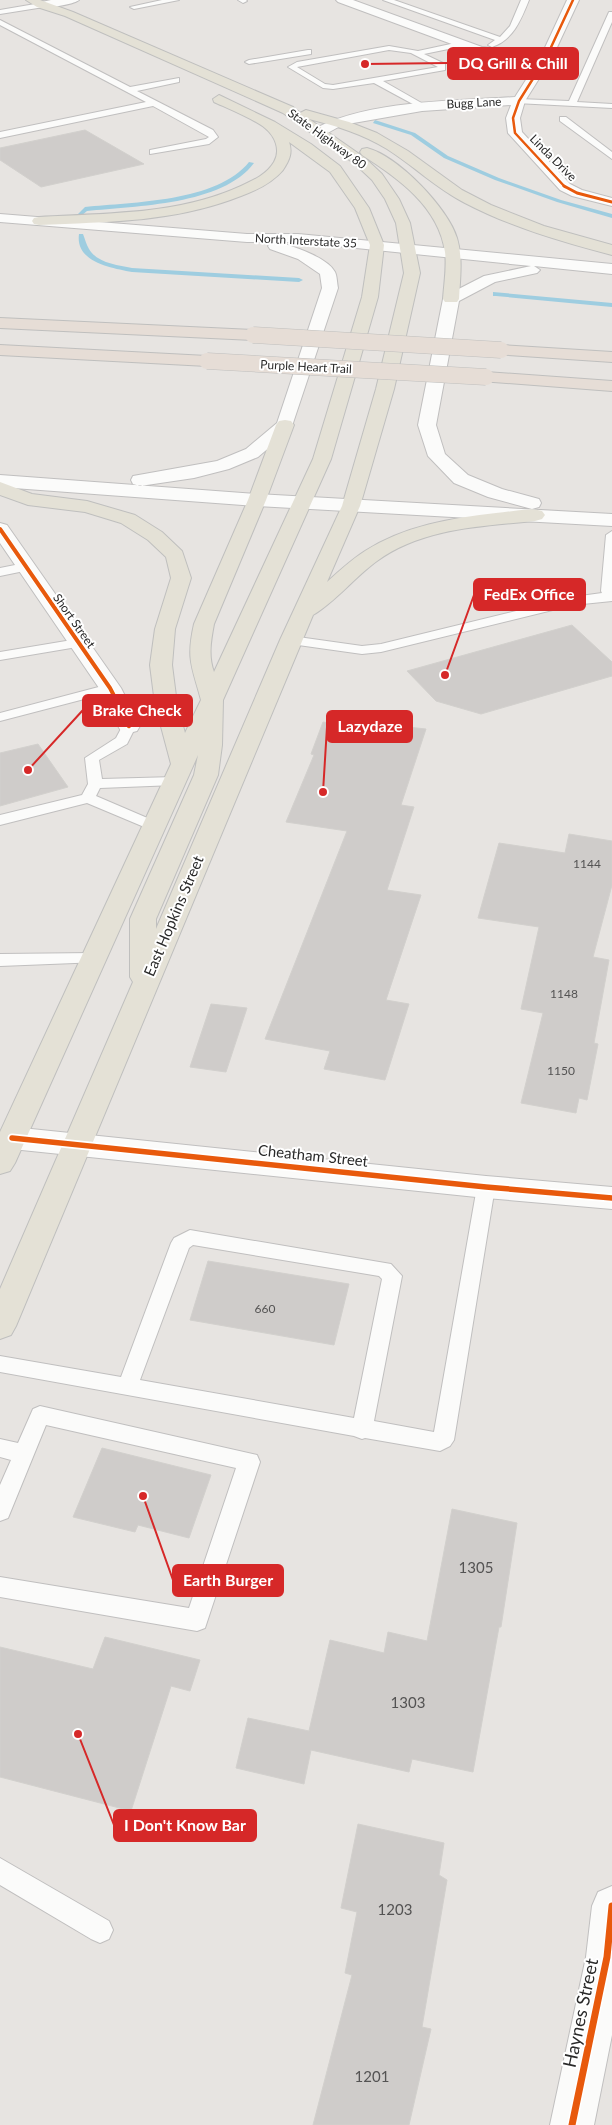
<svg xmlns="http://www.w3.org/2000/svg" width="612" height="2125" font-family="Lato,sans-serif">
<rect width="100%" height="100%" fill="#e7e4e1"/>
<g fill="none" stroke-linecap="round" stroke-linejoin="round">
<path fill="#9ecde0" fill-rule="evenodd" d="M 375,120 L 415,133 L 448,156 L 499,178 L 561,200 L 612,214 L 612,218 L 557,202 L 495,180 L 444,158 L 411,135 L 373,123 Z
M 249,162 L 254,163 C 223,205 136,206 87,211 L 81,216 L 78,214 L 85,207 C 133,202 217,202 249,162 Z
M 79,234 L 83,234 C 85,239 86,244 89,249 C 97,263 117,265 132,268 L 299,278 L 303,280 L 299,282 L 132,272 C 111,268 75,262 79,234 Z
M 493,292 L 612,303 L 612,307 L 496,296 L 493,296 Z"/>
</g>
<path fill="#cfccca" stroke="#d2d0cd" d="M 85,130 L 144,164 L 41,187 L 0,160 L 0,148 Z
M 572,625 L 612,662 L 612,676 L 481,714 L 436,701 L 407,671 Z
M 323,722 L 368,729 L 370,723 L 426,729 L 401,805 L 414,807 L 387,890 L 421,895 L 386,1000 L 409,1004 L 385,1080 L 324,1069 L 330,1051 L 265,1039 L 347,831 L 286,822 L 314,755 L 311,754 Z
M 38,744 L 68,787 L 0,806 L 0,753 Z
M 569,834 L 612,841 L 612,885 L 593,957 L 609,960 L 594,1043 L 598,1044 L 587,1100 L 579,1098 L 576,1113 L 521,1103 L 543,1013 L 521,1009 L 539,927 L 478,918 L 499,843 L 565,853 Z
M 211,1004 L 247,1008 L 226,1072 L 190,1067 Z
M 208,1261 L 349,1284 L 334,1345 L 190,1320 Z
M 102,1448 L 211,1475 L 189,1538 L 138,1525 L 135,1532 L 73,1517 Z
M 452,1509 L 517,1523 L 501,1627 L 499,1627 L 473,1772 L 412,1759 L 409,1772 L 311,1750 L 304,1784 L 236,1768 L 248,1718 L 309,1731 L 330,1640 L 384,1653 L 388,1632 L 427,1641 Z
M 105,1637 L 200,1660 L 190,1691 L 171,1686 L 131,1811 L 0,1777 L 0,1647 L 93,1669 Z
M 358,1824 L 444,1843 L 439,1875 L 447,1880 L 422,2027 L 431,2029 L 409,2125 L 313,2125 L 352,1975 L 345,1973 L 357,1912 L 341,1908 Z"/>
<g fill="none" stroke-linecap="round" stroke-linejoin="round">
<defs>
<path id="service" d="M 162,0 L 179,0 L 134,9 L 130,7 Z
M 238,0 L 246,0 L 247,1 L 243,3 Z
M 383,0 L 394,0 L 500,37 L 510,26 L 521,0 L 529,0 C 521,20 513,40 492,47 L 488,45 L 495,40 Z
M 41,3 L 44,3 L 44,7 L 0,14 L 0,10 Z
M 609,12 L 612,12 L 612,22 L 577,102 L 612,104 L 612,108 L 516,103 L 516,99 L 519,99 L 569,101 Z
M 0,20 L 130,87 L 179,78 L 179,82 L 137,91 L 213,130 L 218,137 L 209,144 L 150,154 L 150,150 L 206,139 L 209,137 L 153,106 L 0,138 L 0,132 L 146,102 L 0,25 Z
M 460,42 L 464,44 L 463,46 L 424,54 L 445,64 L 445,70 L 383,81 L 425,105 L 425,109 L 422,109 L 374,83 L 333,89 L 323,88 L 288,67 L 297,62 L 389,46 L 418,51 ZM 389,50 L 411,53 L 438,67 L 333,85 L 325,84 L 297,67 Z
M 308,50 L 311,50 L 311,54 L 249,64 L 245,62 L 249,60 Z
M 560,117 L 566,117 L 612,152 L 612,159 L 560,121 Z
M 612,531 L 612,601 L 573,605 L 381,652 L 362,654 L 291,644 L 284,640 L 291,636 L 362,646 L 381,644 L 573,597 L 602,593 L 601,591 L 606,535 Z
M 25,563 L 31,567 L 29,570 L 0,576 L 0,568 Z
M 78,639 L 85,643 L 83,646 L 0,660 L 0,652 Z
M 110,684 L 115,685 L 117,688 L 115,691 L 0,721 L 0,713 Z
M 129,722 L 134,723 L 136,726 L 127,744 L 99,760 L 102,779 L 175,777 L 180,778 L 182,781 L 180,784 L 175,785 L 100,788 L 96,796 L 159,823 L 162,826 L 159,829 L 149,829 L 87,803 L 0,825 L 0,815 L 82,795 L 88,784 L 85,758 L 116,738 L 124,723 Z
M 94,953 L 100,954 L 102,958 L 100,962 L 0,966 L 0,954 Z
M 486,1180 L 493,1182 L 495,1187 L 454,1440 L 450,1446 L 440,1451 L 365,1438 L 362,1439 L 354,1436 L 0,1372 L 0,1356 L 121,1377 L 171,1243 L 174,1238 L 190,1230 L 391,1264 L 402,1276 L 374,1421 L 434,1432 L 477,1187 L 479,1182 ZM 193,1245 L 379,1276 L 382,1279 L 354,1418 L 140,1380 L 189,1248 Z
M 40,1406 L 257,1455 L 260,1462 L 205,1628 L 197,1631 L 0,1597 L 0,1577 L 189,1608 L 236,1468 L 46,1425 L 8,1518 L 0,1521 L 0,1485 L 11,1460 L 0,1457 L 0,1439 L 18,1443 L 33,1409 Z
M 0,1858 L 109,1921 L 113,1930 L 109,1939 L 100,1943 L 91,1939 L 0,1885 Z"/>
<path id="minor" d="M 51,0 L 79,0 C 73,5 41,10 35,5 L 37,3 Z
M 336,0 L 353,0 L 482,47 L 542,54 L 567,0 L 579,0 L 552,58 L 525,101 L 520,118 L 522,132 L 570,184 L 582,190 L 612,198 L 612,206 L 572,196 L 560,190 L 508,133 L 506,118 L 511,105 L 422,111 L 342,125 L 324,135 L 314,135 L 312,132 L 314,129 C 370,100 453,101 515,97 L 538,61 L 476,53 L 338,2 Z
M 0,523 L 7,525 L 121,688 L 140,726 L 137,731 L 129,733 L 121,731 L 118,726 L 99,688 L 0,543 Z
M 612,1886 L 612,2035 L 594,2125 L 550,2125 L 586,1957 L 592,1906 L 598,1892 Z"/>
<path id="tertiary" d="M 12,1127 L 486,1176 L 612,1187 L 612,1209 L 486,1198 L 12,1149 L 2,1145 L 0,1134 L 2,1131 Z"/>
<path id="secondary" d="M 0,214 L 247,234 L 298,234 L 612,264 L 612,274 L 534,266 L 540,270 L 537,273 L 495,282 L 459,301 L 436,425 L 445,454 L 468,475 L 502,489 L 539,499 L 541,503 L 539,507 L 532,509 L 488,497 L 454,483 L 428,456 L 418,425 L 443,299 L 445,296 L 484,276 L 531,266 L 298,242 L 279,242 C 294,247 327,257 335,272 C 337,276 337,283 338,288 L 291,429 L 258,457 L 229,469 L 194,478 L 140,486 L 133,484 L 131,480 L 133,476 L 217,461 L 246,449 L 277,423 L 322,288 L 320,274 L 298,259 L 270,249 L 268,246 L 271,242 L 247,242 L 0,222 Z
M 0,475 L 257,494 L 612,514 L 612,526 L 257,506 L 0,487 Z"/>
<path id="primary" d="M 26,0 L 40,0 L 73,12 L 293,107 L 300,113 L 306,110 L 349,122 L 377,133 L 408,151 L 462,190 L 491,205 L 544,226 L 612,245 L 612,255 C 562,242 511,227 465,203 C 437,189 414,166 387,149 C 363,134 336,126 309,119 L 365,158 L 382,174 L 399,199 L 410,223 L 420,273 L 394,389 L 360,506 L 327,582 C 339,571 351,560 365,551 C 404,526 452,518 496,513 C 511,512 528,507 542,511 L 545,515 L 542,519 L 535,521 C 482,526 422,528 377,561 C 356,576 334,603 313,615 L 16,1326 L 11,1335 L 0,1339 L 0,1289 L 133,982 L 130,977 L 130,919 L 194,775 L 198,755 L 15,1163 L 10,1171 L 0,1174 L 0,1132 L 171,764 L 155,704 L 150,665 L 155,629 L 171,578 L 166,557 L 148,540 L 121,523 L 85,512 L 28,505 L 0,495 L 0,482 L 32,494 L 87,501 L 135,515 L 162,532 L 182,551 L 191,578 L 175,629 L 172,665 L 177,704 L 185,733 L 201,700 C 192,666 186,660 194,624 L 248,500 L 276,425 L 279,421 L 285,420 L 291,421 L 294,425 L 266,500 L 214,624 C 211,640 208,656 214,672 L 313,459 L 362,297 L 370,245 L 355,208 L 330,172 L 289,142 C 293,153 289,161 283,170 C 272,183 257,190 241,196 C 176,222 108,222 39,225 L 34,224 L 32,221 L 34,218 L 39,217 C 107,213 178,215 241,186 C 254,180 267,174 274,162 C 281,150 275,136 265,128 C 256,120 227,108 214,102 L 213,99 L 219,95 L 275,122 L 311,144 L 340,166 L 369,208 L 384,245 L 378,297 L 331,459 L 223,700 L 222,745 L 218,775 L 156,919 L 156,929 L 280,640 L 342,506 L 376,389 L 404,273 L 396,223 L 385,199 L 372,180 L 355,164 L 283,113 L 65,16 L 37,7 Z
M 367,148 C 398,156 448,208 457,238 C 463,258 460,278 459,299 L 457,302 L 445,302 L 443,299 C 444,284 447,267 445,252 C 439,207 398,178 362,155 L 360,152 L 362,149 Z"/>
<path id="motorway" d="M 0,318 L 253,330 L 259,332 L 261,335 L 259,338 L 253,340 L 0,328 Z
M 0,345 L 207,356 L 213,357 L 215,361 L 213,365 L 207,366 L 0,355 Z
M 501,345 L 612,352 L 612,362 L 495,354 L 493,350 L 495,346 Z
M 486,372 L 612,381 L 612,391 L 480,381 L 477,377 L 480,373 Z"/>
</defs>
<use href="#service" stroke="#c0bfbf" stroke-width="2"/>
<use href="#minor" stroke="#c0bfbf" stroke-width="2"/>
<use href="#tertiary" stroke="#c0bfbf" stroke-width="2"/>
<use href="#secondary" stroke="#c0bfbf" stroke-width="2"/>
<use href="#primary" stroke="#bfbfbe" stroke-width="2"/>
<use href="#motorway" stroke="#bfbfbe" stroke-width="2"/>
<use href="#service" fill="#fbfbfa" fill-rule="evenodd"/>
<use href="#minor" fill="#fbfbfa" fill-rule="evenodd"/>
<use href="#tertiary" fill="#fbfbfa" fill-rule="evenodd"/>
<use href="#secondary" fill="#fbfbfa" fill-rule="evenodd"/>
<use href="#primary" fill="#e4e1d6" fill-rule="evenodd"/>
<use href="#motorway" fill="#e6ddd6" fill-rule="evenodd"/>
<defs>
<path id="motorway-bridge" d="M 253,335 L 501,350
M 207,361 L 486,377"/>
</defs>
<use href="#motorway-bridge" stroke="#bfbfbe" stroke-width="17" stroke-linecap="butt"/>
<use href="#motorway-bridge" stroke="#e6ddd6" stroke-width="16"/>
<defs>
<path id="cycleway-far5" d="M 565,187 L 515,133 L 513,118 L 519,101 L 546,58 L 573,0"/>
<path id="cycleway-far4" d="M 564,186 L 577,193 L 612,202"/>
<path id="cycleway-far3" d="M 0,529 L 110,688 L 124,715"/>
<path id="cycleway-far2" d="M 123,714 L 129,726"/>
<path id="cycleway-far1" d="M 12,1138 L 486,1187 L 612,1198"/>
<path id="cycleway" d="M 572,2125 L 607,1957 L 612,1906"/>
</defs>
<use href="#cycleway-far5" stroke="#fff" stroke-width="4"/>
<use href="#cycleway-far4" stroke="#fff" stroke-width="5"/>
<use href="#cycleway-far3" stroke="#fff" stroke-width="6"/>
<use href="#cycleway-far2" stroke="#fff" stroke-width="8"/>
<use href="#cycleway-far1" stroke="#fff" stroke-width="9"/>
<use href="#cycleway" stroke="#fff" stroke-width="10"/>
<use href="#cycleway-far5" stroke="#e8590c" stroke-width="2.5"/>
<use href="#cycleway-far4" stroke="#e8590c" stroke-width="3"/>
<use href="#cycleway-far3" stroke="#e8590c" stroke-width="4"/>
<use href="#cycleway-far2" stroke="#e8590c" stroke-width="4.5"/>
<use href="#cycleway-far1" stroke="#e8590c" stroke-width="5.5"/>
<use href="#cycleway" stroke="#e8590c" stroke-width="7"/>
</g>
<g text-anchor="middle" stroke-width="4" stroke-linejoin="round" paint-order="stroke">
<g font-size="12" fill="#2a2a2a" stroke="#fff">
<text transform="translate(474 103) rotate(-3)" y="4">Bugg Lane</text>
<text transform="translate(327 139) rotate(36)" y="4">State Highway 80</text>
<text transform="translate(553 158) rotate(45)" y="4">Linda Drive</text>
<text transform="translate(306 241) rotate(3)" y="4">North Interstate 35</text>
<text transform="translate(306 367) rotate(3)" y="4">Purple Heart Trail</text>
<text transform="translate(74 621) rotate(55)" y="4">Short Street</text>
</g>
<g font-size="12" fill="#545353">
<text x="587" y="868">1144</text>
<text x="564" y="998">1148</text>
<text x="561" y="1075">1150</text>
<text x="265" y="1313">660</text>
</g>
<g font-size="15" fill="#2a2a2a" stroke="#fff">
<text transform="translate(174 916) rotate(-67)" y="5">East Hopkins Street</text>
<text transform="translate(313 1156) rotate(6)" y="5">Cheatham Street</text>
</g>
<g font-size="15" fill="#545353">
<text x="476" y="1573">1305</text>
<text x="408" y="1708">1303</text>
<text x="395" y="1915">1203</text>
<text x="372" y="2082">1201</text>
</g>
<g font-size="18" fill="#2a2a2a" stroke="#fff">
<text transform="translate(581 2013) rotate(-78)" y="6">Haynes Street</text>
</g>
</g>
<path fill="none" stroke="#d62828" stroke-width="2" d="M365 64L448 63M445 675L474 595M28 770L83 710M323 792L327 727M143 1496L173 1580M78 1734L114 1825"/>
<g fill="#d62828" stroke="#fff" stroke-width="2">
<circle cx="365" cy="64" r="5"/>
<circle cx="445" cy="675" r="5"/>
<circle cx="28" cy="770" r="5"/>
<circle cx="323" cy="792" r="5"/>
<circle cx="143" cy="1496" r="5"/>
<circle cx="78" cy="1734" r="5"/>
</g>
<g fill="#d62828" stroke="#d62828" stroke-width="2">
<rect x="448" y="48" width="130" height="31" rx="5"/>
<rect x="474" y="579" width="111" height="31" rx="5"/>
<rect x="83" y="695" width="109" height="31" rx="5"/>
<rect x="327" y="711" width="85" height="31" rx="5"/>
<rect x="173" y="1565" width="110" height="31" rx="5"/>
<rect x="114" y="1810" width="142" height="31" rx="5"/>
</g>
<g font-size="16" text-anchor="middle" font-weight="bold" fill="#fff">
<text x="513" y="69">DQ Grill &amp; Chill</text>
<text x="529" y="600">FedEx Office</text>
<text x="137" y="716">Brake Check</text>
<text x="370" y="732">Lazydaze</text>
<text x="228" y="1586">Earth Burger</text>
<text x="185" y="1831">I Don't Know Bar</text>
</g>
</svg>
